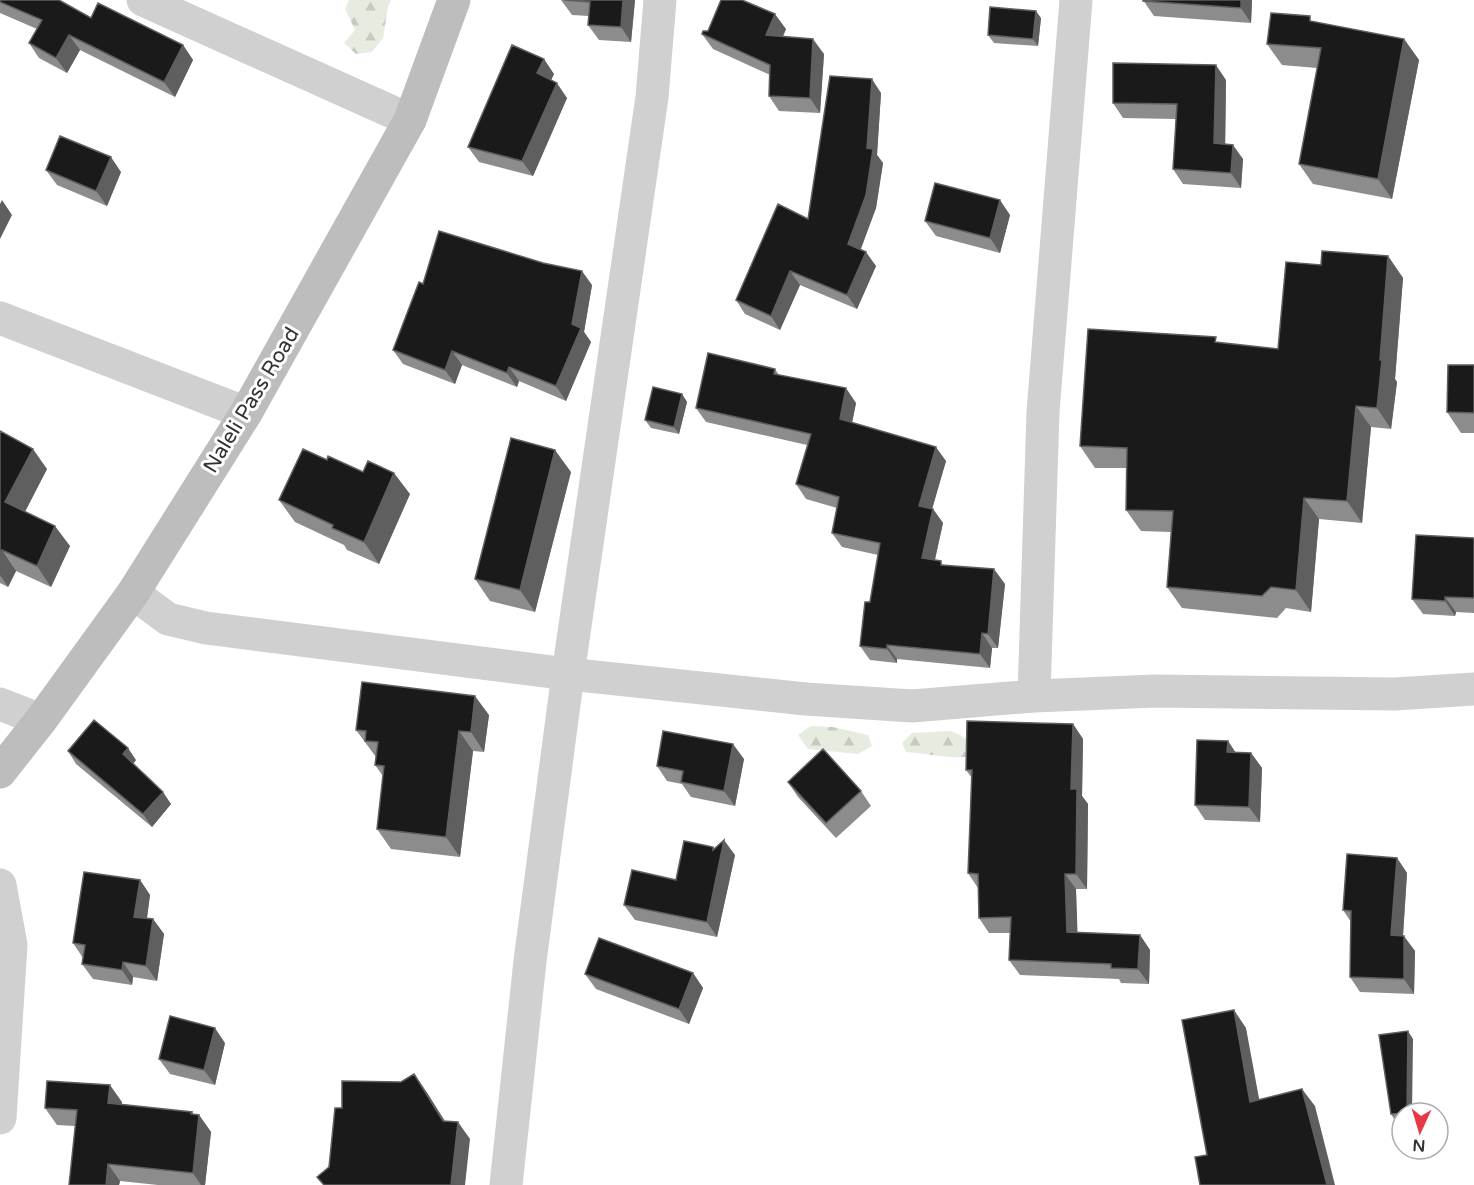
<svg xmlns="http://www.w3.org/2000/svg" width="1474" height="1185" font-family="'Varela Round',sans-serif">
<defs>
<pattern id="forest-firs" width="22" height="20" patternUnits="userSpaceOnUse" patternTransform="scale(1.5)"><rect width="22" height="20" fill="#e6ecdf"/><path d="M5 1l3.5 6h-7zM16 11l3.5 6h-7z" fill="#c6cbc0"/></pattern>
</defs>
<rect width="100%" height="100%" fill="#fff"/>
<path fill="url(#forest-firs)" d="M 349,0 L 391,0 L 388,7 L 383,38 L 372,52 L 356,54 L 344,43 L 355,30 L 345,9 Z
M 811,726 L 833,727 L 868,735 L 872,746 L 858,754 L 808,749 L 798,735 Z
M 950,731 C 965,736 970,740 971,756 C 949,760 928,753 906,752 L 902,743 L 912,733 Z"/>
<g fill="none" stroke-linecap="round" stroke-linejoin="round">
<path stroke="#d0d0d0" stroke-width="33" d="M 143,0 L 410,120
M 0,318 L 246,413
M 133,593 L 168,619 L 206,628 L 568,674 L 806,699 L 912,706 L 1034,696 L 1156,691 L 1395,694 L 1474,689
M 1034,696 L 1043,412 L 1076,0
M 0,704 L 41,720
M 0,885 L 11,945 L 0,1118
M 506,1185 L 530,961 L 568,674 L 652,97 L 660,0"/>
<path stroke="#bdbdbd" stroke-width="33" d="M 0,772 L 41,720 L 133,593 L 246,413 L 410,120 L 454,0"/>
</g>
<path fill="#8c8c8c" d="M 0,0 L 91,18 L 183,45 L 193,60 L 175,97 L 80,50 L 67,73 L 39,58 L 29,43 L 37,29 L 0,13 Z
M 561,0 L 635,0 L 631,42 L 599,40 L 588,25 L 589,16 L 572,15 Z
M 1143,0 L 1252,0 L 1251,23 L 1154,16 Z
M 1041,18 L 1038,46 L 994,43 L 988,35 Z
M 1315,22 L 1404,39 L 1419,60 L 1392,199 L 1313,184 L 1299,164 L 1317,68 L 1282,65 L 1267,44 Z
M 786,29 L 783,37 L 824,54 L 820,113 L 779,111 L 769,96 L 770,75 L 713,49 L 702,34 Z
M 554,74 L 551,80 L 567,98 L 533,176 L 479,162 L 468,147 Z
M 1226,80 L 1225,144 L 1243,159 L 1241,188 L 1183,184 L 1173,169 L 1176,119 L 1123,118 L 1113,103 Z
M 881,93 L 877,155 L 883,163 L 876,208 L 860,249 L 876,266 L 857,309 L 800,285 L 780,330 L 745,314 L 736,300 L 808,219 Z
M 46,170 L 121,172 L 107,206 L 57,185 Z
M 1010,215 L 1000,253 L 936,236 L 925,221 Z
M 1388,256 L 1403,278 L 1395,379 L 1397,382 L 1391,429 L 1371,427 L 1362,523 L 1319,519 L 1311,612 L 1286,608 L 1277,618 L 1182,608 L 1167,587 L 1171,532 L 1141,531 L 1126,510 L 1127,468 L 1095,468 L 1080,446 L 1220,343 L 1278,349 L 1321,265 Z
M 423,284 L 592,285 L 584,332 L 591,342 L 566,401 L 519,381 L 517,387 L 462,365 L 455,384 L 403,364 L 393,350 Z
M 1474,365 L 1474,433 L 1461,433 L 1447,412 Z
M 775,369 L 779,375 L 856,403 L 852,422 L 946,461 L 932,508 L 943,523 L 935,560 L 944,565 L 1005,584 L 998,648 L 992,648 L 990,668 L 897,659 L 897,663 L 870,660 L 860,646 L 870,602 L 878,555 L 842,547 L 832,533 L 837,508 L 806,499 L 796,484 L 807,445 L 706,422 L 696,408 Z
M 682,394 L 687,402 L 679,434 L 651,428 L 645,420 Z
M 0,431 L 47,469 L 25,512 L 70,546 L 51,587 L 16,571 L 8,587 L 0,583 Z
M 327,460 L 363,472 L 410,494 L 379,564 L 347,550 L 344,545 L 295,522 L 279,500 Z
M 571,472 L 535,612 L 490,601 L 475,579 Z
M 1474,538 L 1474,613 L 1456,612 L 1455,616 L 1423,614 L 1412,599 Z
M 489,715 L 484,752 L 473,751 L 460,857 L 391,849 L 377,829 L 383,776 L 375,765 L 376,757 L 356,730 Z
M 1073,724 L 1083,739 L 1082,796 L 1088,804 L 1087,889 L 1076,889 L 1077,932 L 1140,935 L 1150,950 L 1149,984 L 1121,983 L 1119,979 L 1020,975 L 1009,960 L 1010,933 L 989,933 L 979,918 L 978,888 L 968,873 L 972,778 L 966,770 Z
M 1228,741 L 1235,752 L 1251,753 L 1262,768 L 1260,822 L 1205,820 L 1195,805 Z
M 68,751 L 136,760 L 133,764 L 171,804 L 152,827 L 76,764 Z
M 744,759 L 735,806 L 691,797 L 682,784 L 667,781 L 657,766 Z
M 788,782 L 861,791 L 871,806 L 836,838 L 798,797 Z
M 713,847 L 714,849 L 735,855 L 717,937 L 635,920 L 624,905 L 676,880 Z
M 1397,858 L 1407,873 L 1403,936 L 1415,951 L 1414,994 L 1360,992 L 1350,977 L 1351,922 L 1343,910 Z
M 140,880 L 150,895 L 147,918 L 153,919 L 164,934 L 157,981 L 133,977 L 132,985 L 93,979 L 82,964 L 83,958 L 73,943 Z
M 693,973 L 703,988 L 689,1024 L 596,989 L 585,974 Z
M 1413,1039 L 1402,1113 L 1402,1121 L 1396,1122 L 1391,1114 Z
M 225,1043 L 215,1085 L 170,1074 L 159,1059 Z
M 122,1102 L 121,1104 L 192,1112 L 193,1115 L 199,1115 L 211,1132 L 205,1185 L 158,1185 L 120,1181 L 119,1185 L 69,1185 L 75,1126 L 57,1125 L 45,1108 Z"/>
<path fill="#5f5f5f" d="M 623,0 L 635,0 L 631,42 L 621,27 Z
M 1241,0 L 1252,0 L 1251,23 L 1241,8 Z
M 1036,11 L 1041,18 L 1038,46 L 1033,39 Z
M 775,14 L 786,29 L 776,50 L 766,35 Z
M 69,35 L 80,50 L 67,73 L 56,58 Z
M 813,39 L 824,54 L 820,113 L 810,98 Z
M 1404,39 L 1419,60 L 1392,199 L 1378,179 Z
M 183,45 L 193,60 L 175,97 L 164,82 Z
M 544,59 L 554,74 L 547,88 L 537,73 Z
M 1216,65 L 1226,80 L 1225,158 L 1214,143 Z
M 872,79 L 881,93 L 877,155 L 883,163 L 876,208 L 858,257 L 848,244 L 867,148 Z
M 557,83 L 567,98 L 533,176 L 522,161 Z
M 1233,145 L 1243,159 L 1241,188 L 1231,173 Z
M 111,157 L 121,172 L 107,206 L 96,191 Z
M 2,200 L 12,215 L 0,239 L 0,204 Z
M 1000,200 L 1010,215 L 1000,253 L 990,238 Z
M 866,252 L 876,266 L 857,309 L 847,295 Z
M 1388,256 L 1403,278 L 1395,379 L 1397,382 L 1391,429 L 1377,408 Z
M 582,271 L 592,285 L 584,332 L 591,342 L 566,401 L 556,386 L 572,324 Z
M 790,271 L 800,285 L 780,330 L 771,316 Z
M 452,351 L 462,365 L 455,384 L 445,370 Z
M 509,367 L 519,381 L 517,387 L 507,373 Z
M 846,388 L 856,403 L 850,433 L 840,419 Z
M 682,394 L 687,402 L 679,434 L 674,427 Z
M 1356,406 L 1371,427 L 1362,523 L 1347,501 Z
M 936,447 L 946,461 L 929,520 L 919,506 Z
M 33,449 L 47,469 L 19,523 L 5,502 Z
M 555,450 L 571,472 L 535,612 L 520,590 Z
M 394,473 L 410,494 L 379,564 L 364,542 Z
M 1304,498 L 1319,519 L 1311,612 L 1296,590 Z
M 933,509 L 943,523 L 932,572 L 922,558 Z
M 55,526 L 70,546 L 51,587 L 37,566 Z
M 2,550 L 16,571 L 8,587 L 0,575 L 0,554 Z
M 994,569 L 1005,584 L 998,648 L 988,634 Z
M 1445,597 L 1456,612 L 1455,616 L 1445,601 Z
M 982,633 L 992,648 L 990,668 L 980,654 Z
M 887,645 L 897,659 L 897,663 L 887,649 Z
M 475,696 L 489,715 L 484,752 L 471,732 Z
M 1073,724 L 1083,739 L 1082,796 L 1088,804 L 1087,889 L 1076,874 L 1071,789 Z
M 459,731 L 473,751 L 460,857 L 446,837 Z
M 1228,741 L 1238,756 L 1227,752 Z
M 733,744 L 744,759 L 735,806 L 724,791 Z
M 128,748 L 136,760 L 131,766 L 123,754 Z
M 1251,753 L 1262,768 L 1260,822 L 1249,807 Z
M 163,792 L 171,804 L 152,827 L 143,814 Z
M 724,840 L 735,855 L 717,937 L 707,922 L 713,847 L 720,857 Z
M 1397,858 L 1407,873 L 1402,950 L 1391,935 Z
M 1065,874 L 1076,889 L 1078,946 L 1067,932 Z
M 140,880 L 150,895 L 145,932 L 134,917 Z
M 153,919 L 164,934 L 157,981 L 146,966 Z
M 1140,935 L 1150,950 L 1149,984 L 1138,969 Z
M 1404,936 L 1415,951 L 1414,994 L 1404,979 Z
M 123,962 L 133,977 L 132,985 L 122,970 Z
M 693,973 L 703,988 L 689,1024 L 679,1009 Z
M 1234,1010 L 1246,1028 L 1263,1120 L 1250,1102 Z
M 215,1028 L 225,1043 L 215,1085 L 204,1070 Z
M 1408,1031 L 1413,1039 L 1412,1113 L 1407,1113 Z
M 414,1074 L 426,1091 L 455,1137 L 443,1121 Z
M 110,1085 L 122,1102 L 120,1120 L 108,1103 Z
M 1302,1089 L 1315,1106 L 1335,1185 L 1327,1185 Z
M 192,1112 L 198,1122 L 199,1115 L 211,1132 L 205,1185 L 201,1185 L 193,1173 Z
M 458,1122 L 470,1139 L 465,1185 L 451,1185 Z
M 108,1164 L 120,1181 L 119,1185 L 106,1185 Z"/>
<path fill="#1a1a1a" stroke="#5f5f5f" stroke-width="1.5" d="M 0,0 L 59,0 L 91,18 L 98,3 L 183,45 L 164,82 L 69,35 L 56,58 L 29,43 L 42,20 L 0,2 Z
M 564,0 L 623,0 L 621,27 L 588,25 L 590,2 Z
M 721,0 L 742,0 L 775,14 L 766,35 L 813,39 L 810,98 L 769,96 L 770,65 L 702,34 L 703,31 L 708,31 Z
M 1143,0 L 1241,0 L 1241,8 L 1143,1 Z
M 990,7 L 1036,11 L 1033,39 L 988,35 Z
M 1271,13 L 1310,16 L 1310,21 L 1404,39 L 1378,179 L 1299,164 L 1321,48 L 1267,44 Z
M 512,45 L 544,59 L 537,73 L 557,83 L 522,161 L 468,147 Z
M 1113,63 L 1216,65 L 1214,143 L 1233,145 L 1231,173 L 1173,169 L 1177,104 L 1113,103 Z
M 830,76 L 872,79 L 867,148 L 873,149 L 866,195 L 848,244 L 866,252 L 847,295 L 790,271 L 771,316 L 736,300 L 778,204 L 808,219 Z
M 60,136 L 111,157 L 96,191 L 46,170 Z
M 935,183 L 1000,200 L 990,238 L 925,221 Z
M 439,231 L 543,263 L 582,271 L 572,324 L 581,328 L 556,386 L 509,367 L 507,373 L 452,351 L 445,370 L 393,350 L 419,282 L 423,284 Z
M 1322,251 L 1388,256 L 1380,360 L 1382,360 L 1377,408 L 1356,406 L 1347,501 L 1304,498 L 1296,590 L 1271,587 L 1262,596 L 1167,587 L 1173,511 L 1126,510 L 1127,448 L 1080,446 L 1088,329 L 1216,337 L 1215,342 L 1278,349 L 1286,262 L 1321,265 Z
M 708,353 L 775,369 L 774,374 L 846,388 L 840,419 L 936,447 L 919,506 L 933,509 L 922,558 L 941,561 L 941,565 L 994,569 L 988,634 L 982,633 L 980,654 L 887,645 L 887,649 L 860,646 L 865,602 L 870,602 L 880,543 L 832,533 L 839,497 L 796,484 L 811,434 L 696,408 Z
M 1448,365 L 1474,365 L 1474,413 L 1447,412 Z
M 653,387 L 682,394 L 674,427 L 645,420 Z
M 0,431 L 33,449 L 5,502 L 55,526 L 37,566 L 2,550 L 0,554 Z
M 511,438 L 555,450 L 520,590 L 475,579 Z
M 303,449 L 327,460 L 328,456 L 363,472 L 368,461 L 394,473 L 364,542 L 332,528 L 333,525 L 279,500 Z
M 1416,535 L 1474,538 L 1474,598 L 1445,597 L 1445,601 L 1412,599 Z
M 362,682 L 475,696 L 471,732 L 459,731 L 446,837 L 377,829 L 384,766 L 375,765 L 378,742 L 365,741 L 366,731 L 356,730 Z
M 94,720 L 128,748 L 123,754 L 163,792 L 143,814 L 68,751 Z
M 967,721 L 1073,724 L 1071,789 L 1077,789 L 1076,874 L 1065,874 L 1067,932 L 1140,935 L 1138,969 L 1111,968 L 1111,964 L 1009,960 L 1011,917 L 979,918 L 978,874 L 968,873 L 972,770 L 966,770 Z
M 663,731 L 733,744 L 724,791 L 681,782 L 683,771 L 657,766 Z
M 1197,740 L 1228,741 L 1227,752 L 1251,753 L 1249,807 L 1195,805 Z
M 823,749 L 861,791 L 826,823 L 788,782 Z
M 724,840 L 707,922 L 624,905 L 632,870 L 676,880 L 684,841 L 713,847 L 713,850 Z
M 1347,854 L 1397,858 L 1391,935 L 1404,936 L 1404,979 L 1350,977 L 1351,911 L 1343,910 Z
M 84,872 L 140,880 L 134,917 L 153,919 L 146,966 L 123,962 L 122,970 L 82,964 L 85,945 L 73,943 Z
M 599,938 L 693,973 L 679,1009 L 585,974 Z
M 1234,1010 L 1250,1102 L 1302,1089 L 1327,1185 L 1200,1185 L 1195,1157 L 1207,1155 L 1182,1020 Z
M 170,1016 L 215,1028 L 204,1070 L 159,1059 Z
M 1408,1031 L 1407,1113 L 1391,1114 L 1379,1035 Z
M 414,1074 L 443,1121 L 458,1122 L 451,1185 L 324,1185 L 317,1177 L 329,1167 L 335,1108 L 342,1108 L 342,1081 L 401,1082 Z
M 47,1081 L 110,1085 L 108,1103 L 192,1112 L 191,1114 L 199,1115 L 193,1173 L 108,1164 L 106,1185 L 69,1185 L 77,1110 L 45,1108 Z"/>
<g text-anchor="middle" stroke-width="6" stroke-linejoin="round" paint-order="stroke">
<g font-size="21" fill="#333" stroke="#fff">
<text transform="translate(251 400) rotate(-59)" y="7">Naleli Pass Road</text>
</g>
</g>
<g transform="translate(1420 1131) rotate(184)"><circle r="28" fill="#ffffff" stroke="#adadad" stroke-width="1.5"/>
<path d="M0-4.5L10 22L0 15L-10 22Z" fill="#e63946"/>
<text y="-9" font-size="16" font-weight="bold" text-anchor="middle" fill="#333333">N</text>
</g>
</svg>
